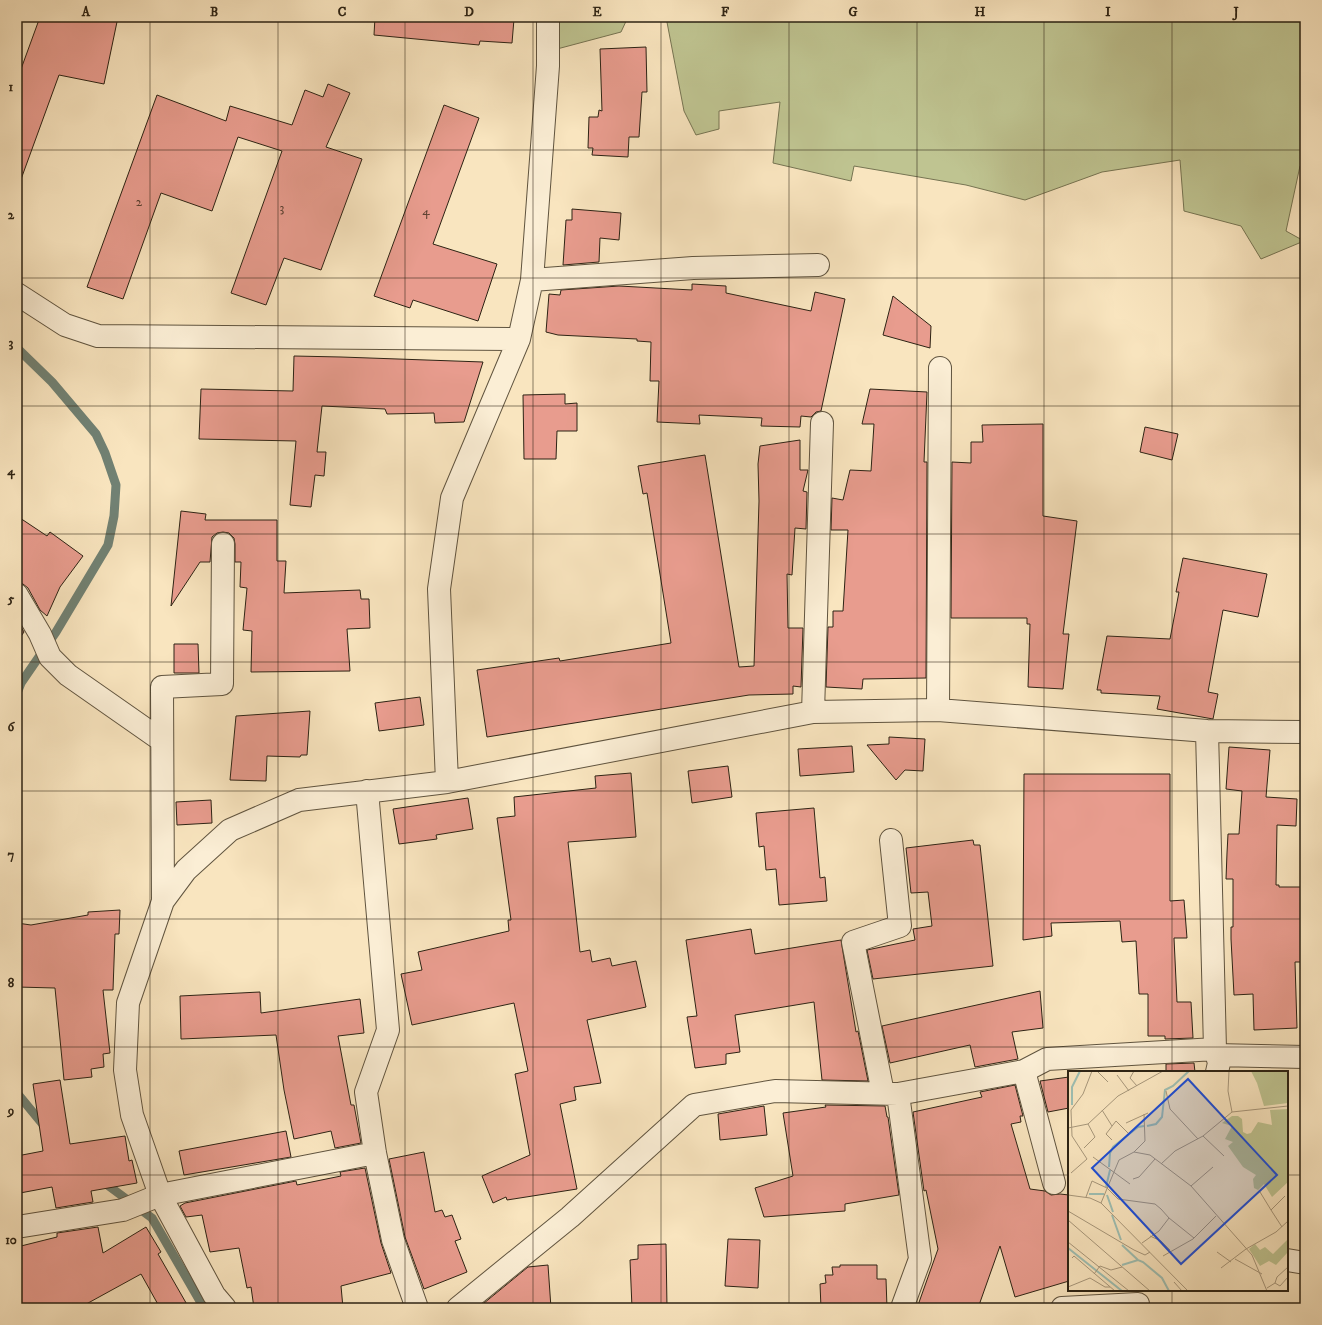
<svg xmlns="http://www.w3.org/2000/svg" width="1322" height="1325" font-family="'IM FELL DW Pica',serif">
<rect width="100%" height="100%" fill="#f9e5bf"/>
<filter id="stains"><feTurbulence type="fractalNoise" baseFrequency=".005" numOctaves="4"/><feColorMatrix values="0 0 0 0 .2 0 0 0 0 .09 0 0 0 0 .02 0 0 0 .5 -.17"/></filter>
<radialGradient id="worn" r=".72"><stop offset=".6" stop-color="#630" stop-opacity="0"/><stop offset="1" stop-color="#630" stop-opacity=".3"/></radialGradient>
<path fill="#bfc491" stroke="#767452" d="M 556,17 L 628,17 L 621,32 L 557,49 Z
M 666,17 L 1305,17 L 1305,167 L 1300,166 L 1286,231 L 1304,241 L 1261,259 L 1241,226 L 1184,211 L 1180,160 L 1102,172 L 1025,200 L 966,185 L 854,166 L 851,181 L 773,163 L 780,102 L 719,111 L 719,129 L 696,135 L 684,111 Z"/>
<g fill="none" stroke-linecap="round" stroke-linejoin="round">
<path stroke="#718173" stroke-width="9" d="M 17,348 L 52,382 L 96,434 L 105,453 L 116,485 L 114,516 L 108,545 L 56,632 L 21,683 L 17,693
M 17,1093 L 45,1127
M 102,1181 L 152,1218 L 204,1308"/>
</g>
<path fill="#e89c8e" stroke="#2d2314" d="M 40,17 L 118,17 L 104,84 L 59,75 L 20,182 L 17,181 L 17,80 Z
M 375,17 L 514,19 L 512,43 L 480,41 L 479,45 L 374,35 Z
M 646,47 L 647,92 L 642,92 L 639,137 L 629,137 L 628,157 L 592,155 L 593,148 L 588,148 L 589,117 L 598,117 L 599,110 L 602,111 L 600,49 Z
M 328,84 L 350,93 L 326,147 L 362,159 L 321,270 L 284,258 L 266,305 L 231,293 L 282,151 L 238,137 L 212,211 L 161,193 L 123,299 L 87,287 L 157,95 L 226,121 L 230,106 L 292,125 L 305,90 L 323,97 Z
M 444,105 L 479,118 L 433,244 L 497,264 L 478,321 L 413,300 L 410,308 L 374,296 Z
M 572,209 L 621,213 L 619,240 L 600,238 L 599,262 L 563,265 L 566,220 L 572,220 Z
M 692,284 L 726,286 L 726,293 L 811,311 L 815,292 L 845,299 L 821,411 L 816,412 L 811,417 L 801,416 L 800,427 L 761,426 L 762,418 L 699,415 L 700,424 L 657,422 L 659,381 L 650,381 L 651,342 L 637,341 L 637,339 L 558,335 L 546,332 L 549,294 L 560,295 L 561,290 L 619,286 L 692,290 Z
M 893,296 L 931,326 L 930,348 L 883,335 Z
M 294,356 L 341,357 L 483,362 L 464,422 L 435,423 L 434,413 L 387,414 L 385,409 L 322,406 L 317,452 L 326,452 L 324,476 L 315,475 L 311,507 L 290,505 L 296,441 L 199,439 L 201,389 L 293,391 Z
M 870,389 L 927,392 L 924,462 L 927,462 L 926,678 L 863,679 L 862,689 L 826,687 L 828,627 L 833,627 L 833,611 L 843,611 L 848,530 L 831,530 L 832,498 L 843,500 L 850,470 L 871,471 L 874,424 L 862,424 Z
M 565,394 L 565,404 L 577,403 L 577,431 L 557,431 L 556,459 L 524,459 L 523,395 Z
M 1043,424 L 1043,516 L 1077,521 L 1063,634 L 1069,634 L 1063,689 L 1028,687 L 1030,624 L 1027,624 L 1027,618 L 951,618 L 952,462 L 971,463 L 971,442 L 983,442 L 982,425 Z
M 1145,427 L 1178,434 L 1172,460 L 1140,452 Z
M 800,440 L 800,470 L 808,470 L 803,491 L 807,492 L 806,529 L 795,528 L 792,575 L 787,574 L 788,628 L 803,628 L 801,687 L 793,686 L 793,694 L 749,695 L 487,737 L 477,670 L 559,658 L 560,661 L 671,643 L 647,493 L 643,494 L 638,466 L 705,455 L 739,667 L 754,666 L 759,501 L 758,464 L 760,446 Z
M 181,511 L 206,514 L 205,520 L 277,520 L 277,561 L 286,561 L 284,593 L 360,590 L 361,599 L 369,599 L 370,628 L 347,629 L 350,671 L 251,672 L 252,631 L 243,630 L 247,588 L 240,587 L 241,562 L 235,562 L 235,544 L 234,538 L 229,533 L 223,532 L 217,533 L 212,537 L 210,562 L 200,562 L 171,606 Z
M 17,516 L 47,536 L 50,532 L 83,556 L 60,587 L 47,616 L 40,610 L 28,588 L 23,584 L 17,583 Z
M 1183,558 L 1267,574 L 1258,617 L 1223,610 L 1208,692 L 1218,694 L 1213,719 L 1157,709 L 1160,696 L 1101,693 L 1101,690 L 1097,690 L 1107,636 L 1170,639 L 1179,592 L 1176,592 Z
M 17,620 L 24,632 L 17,642 Z
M 174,644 L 198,644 L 199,673 L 174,673 Z
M 420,697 L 424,725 L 379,731 L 375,703 Z
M 310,711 L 307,755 L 301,755 L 300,757 L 267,756 L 266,781 L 230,780 L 236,716 Z
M 889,737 L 925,739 L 923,771 L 905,770 L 896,780 L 867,745 L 889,744 Z
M 852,746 L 854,772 L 800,776 L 798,749 Z
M 1229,747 L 1270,750 L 1266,797 L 1297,799 L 1296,826 L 1277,825 L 1276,885 L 1279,885 L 1279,887 L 1305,887 L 1305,962 L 1295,962 L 1297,1028 L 1254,1030 L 1253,994 L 1234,995 L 1231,939 L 1231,927 L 1233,927 L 1233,879 L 1226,879 L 1227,853 L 1228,834 L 1239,834 L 1242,791 L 1226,789 Z
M 728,766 L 732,797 L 692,803 L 688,771 Z
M 631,773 L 636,837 L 568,842 L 580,952 L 590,950 L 592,962 L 610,958 L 612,966 L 636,961 L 646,1007 L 587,1020 L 601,1083 L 574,1087 L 576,1100 L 560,1104 L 577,1189 L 507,1200 L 506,1197 L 493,1203 L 482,1176 L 530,1155 L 515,1074 L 528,1071 L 514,1003 L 412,1025 L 401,974 L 422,970 L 418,952 L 509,931 L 508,920 L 511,920 L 497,818 L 515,816 L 514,797 L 596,788 L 595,776 Z
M 1024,774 L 1170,774 L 1170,901 L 1184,900 L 1187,938 L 1174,938 L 1177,1002 L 1191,1002 L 1193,1038 L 1165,1039 L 1165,1036 L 1148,1036 L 1148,994 L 1139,994 L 1136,941 L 1122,942 L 1120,921 L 1051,923 L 1052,936 L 1023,940 Z
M 468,798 L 473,829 L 436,835 L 437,839 L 399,844 L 393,809 Z
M 211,800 L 212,823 L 177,825 L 176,802 Z
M 814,808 L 820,878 L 825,877 L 827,901 L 779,905 L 776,869 L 766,870 L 764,846 L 759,847 L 756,813 Z
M 973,840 L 974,845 L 980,845 L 993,966 L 873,979 L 867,950 L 915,940 L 913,929 L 932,926 L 928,892 L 911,893 L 906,848 Z
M 120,910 L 119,934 L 115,934 L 113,990 L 103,990 L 110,1053 L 103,1054 L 104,1067 L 91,1069 L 92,1077 L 64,1080 L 55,988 L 17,987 L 17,923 L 31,925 L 88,915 L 88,912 Z
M 751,929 L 755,954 L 841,940 L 856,1032 L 858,1031 L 868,1081 L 822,1080 L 814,1002 L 735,1015 L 740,1052 L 726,1054 L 726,1064 L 695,1068 L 687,1017 L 697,1016 L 686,940 Z
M 1040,991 L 1043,1028 L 1012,1032 L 1018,1059 L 975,1067 L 970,1045 L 890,1063 L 882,1026 Z
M 260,992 L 261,1013 L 360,999 L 364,1033 L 338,1036 L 351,1105 L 354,1105 L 361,1143 L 335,1148 L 331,1131 L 294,1139 L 284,1090 L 276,1035 L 181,1039 L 180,996 Z
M 1194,1063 L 1195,1072 L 1166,1072 L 1166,1064 Z
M 1069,1077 L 1069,1108 L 1048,1112 L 1040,1081 Z
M 60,1080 L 70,1144 L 125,1136 L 129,1161 L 132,1160 L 137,1183 L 91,1191 L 93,1202 L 56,1208 L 52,1187 L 20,1193 L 17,1178 L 17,1156 L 43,1151 L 33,1084 Z
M 1015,1085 L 1023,1116 L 1020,1116 L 1021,1122 L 1011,1124 L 1030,1189 L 1045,1191 L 1051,1195 L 1060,1194 L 1069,1195 L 1069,1281 L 1015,1297 L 1000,1246 L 978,1308 L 917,1308 L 938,1249 L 926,1190 L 924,1191 L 913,1112 L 982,1097 L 980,1092 Z
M 825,1105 L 885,1106 L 887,1117 L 888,1117 L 899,1195 L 845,1204 L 845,1211 L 764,1217 L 755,1188 L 793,1176 L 783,1113 L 826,1107 Z
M 764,1106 L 767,1135 L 720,1140 L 718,1114 Z
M 286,1131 L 291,1157 L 184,1175 L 179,1151 Z
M 424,1152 L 435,1212 L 442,1210 L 445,1217 L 452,1215 L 461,1239 L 455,1241 L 467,1272 L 424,1289 L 405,1237 L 389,1159 Z
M 365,1168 L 381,1243 L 391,1273 L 341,1286 L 343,1308 L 254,1308 L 251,1287 L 247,1288 L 239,1248 L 210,1252 L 202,1215 L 186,1217 L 180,1206 L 185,1203 L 296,1181 L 297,1185 L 341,1176 L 340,1172 Z
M 98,1227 L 103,1253 L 146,1227 L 161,1252 L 158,1254 L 189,1308 L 160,1308 L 141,1274 L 79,1308 L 17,1308 L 17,1247 L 57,1237 L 57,1233 Z
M 728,1239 L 760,1240 L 758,1288 L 725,1286 Z
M 666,1244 L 667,1308 L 632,1308 L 630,1260 L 638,1259 L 638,1245 Z
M 548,1265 L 551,1308 L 478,1308 L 528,1267 Z
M 840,1265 L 877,1265 L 877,1279 L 886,1279 L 887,1308 L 821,1308 L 820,1284 L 826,1283 L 825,1275 L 833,1275 L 832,1267 L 840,1267 Z"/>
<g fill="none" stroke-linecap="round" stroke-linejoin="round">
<defs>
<path id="minor" d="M 532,280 L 693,268 L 818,265
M 17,294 L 65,325 L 98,336 L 519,339
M 17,595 L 40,634 L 50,657 L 68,675 L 161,740
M 938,710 L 940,368
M 813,712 L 822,423
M 1207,731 L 1215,1049 L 1219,1063 L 1217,1072
M 447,782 L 439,589 L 452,498 L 519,339 L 532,280 L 548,66 L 548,17
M 367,791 L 388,1030 L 366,1092 L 375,1153 L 393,1240 L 417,1308
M 163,901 L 162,687 L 222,684 L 223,544
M 1216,1055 L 1305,1057
M 1024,1071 L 1054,1183
M 883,1093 L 853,942 L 900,926 L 891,840
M 898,1094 L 1024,1071 L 1047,1059 L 1215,1049
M 17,1227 L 123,1210 L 160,1195 L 375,1153
M 1287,1260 L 1305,1263
M 225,1308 L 214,1295 L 160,1195 L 132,1115 L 125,1070 L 128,1003 L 163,901 L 186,870 L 230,830 L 299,800 L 447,782 L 813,712 L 938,710 L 1207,731 L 1305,732
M 458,1308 L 570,1217 L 694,1105 L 775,1091 L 898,1094 L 920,1259 L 902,1308
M 1062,1308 L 1138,1304"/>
</defs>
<use href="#minor" stroke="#60543f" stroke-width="24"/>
<use href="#minor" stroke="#fbeed5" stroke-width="22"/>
</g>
<path fill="none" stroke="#2d2314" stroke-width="1" stroke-opacity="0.55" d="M 150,17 L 150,1308M 278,17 L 278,1308M 405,17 L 405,1308M 533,17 L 533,1308M 661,17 L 661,1308M 789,17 L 789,1308M 917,17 L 917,1308M 1044,17 L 1044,1308M 1172,17 L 1172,1072M 17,150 L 1305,150M 17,278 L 1305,278M 17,406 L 1305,406M 17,534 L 1305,534M 17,662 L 1305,662M 17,791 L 1305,791M 17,919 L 1305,919M 17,1047 L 1305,1047M 17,1175 L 1069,1175M 1287,1175 L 1305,1175M 1172,1290 L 1172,1308"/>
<g text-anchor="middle" stroke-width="3.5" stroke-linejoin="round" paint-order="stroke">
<g font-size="13" fill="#5c4132">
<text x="139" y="206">2</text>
<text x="282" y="212">3</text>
<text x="426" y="215">4</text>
</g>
</g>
<g transform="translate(1068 1071)">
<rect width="220" height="220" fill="#f9e5bf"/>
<path d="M 183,0 L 220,0 L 220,32 L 196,35 L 189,12 ZM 220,38 L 220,111 L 204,126 L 196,113 L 190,119 L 186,117 L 185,108 L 188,104 L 175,96 L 160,75 L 165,71 L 157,68 L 164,55 L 154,52 L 164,45 L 170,45 L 174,48 L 175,61 L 179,63 L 183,62 L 190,51 L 204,54 L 202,39 ZM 220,168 L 220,181 L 208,194 L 201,190 L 192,195 L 181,178 L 187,173 L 192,179 L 197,176 L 205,183 Z" fill="#bfc491"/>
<path fill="none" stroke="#9ebfb3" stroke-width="2" d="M 4,34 L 4,16 L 12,0M 79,55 L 88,53 L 94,46 L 97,19 L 105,15 L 121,0M 41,96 L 42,82 L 45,76 L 70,56 L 76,55M 38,116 L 42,99M 21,123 L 36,123M 39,124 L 45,141M 44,144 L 53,169M 54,174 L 70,189M 0,177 L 54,220M 54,194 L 70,189 L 75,191 L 94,207 L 101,220"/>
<path fill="none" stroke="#a7977b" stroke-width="1" d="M 29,0 L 40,11M 66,0 L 62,7 L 69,15M 161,0 L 160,20 L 164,41M 49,4 L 61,20M 98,20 L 102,38 L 130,68M 34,39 L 44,55M 58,52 L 80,42M 0,57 L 20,53 L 50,25 L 95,0M 135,65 L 156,85M 44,69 L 38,63 L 48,50 L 61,63M 16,77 L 27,66 L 20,53M 66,81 L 77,70 L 76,43M 25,86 L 62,113M 93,93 L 107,80 L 135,65 L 164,41 L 220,35M 3,102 L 19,88 L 4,65 L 3,39 L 15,23 L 24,0M 65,108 L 71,106 L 87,88M 123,115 L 145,96M 192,121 L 203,139M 0,124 L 22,127 L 33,132 L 120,220M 18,126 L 24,110 L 39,117 L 50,128 L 87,133 L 93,138 L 101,147 L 91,160 L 74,172M 33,132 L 51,89 L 66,81 L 82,84 L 123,115 L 184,184 L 199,220M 0,140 L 66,179 L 77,184 L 82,181M 101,147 L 126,167M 0,149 L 82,220M 214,156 L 203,139 L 217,125M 82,165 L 93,170 L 102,179M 0,171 L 61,220M 149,181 L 163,191M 95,185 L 125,168 L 148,145M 4,187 L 6,185 L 47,220M 167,188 L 194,203M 153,197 L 178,178 L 208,161 L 220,150M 26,203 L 32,195 L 43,199 L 54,196M 106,211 L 114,220M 207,212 L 212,215 L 220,206M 0,216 L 22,207 L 37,216 L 42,216M 199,217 L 207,212 L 209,206 L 220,196"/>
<path fill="#1d4ed8" fill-opacity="0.15" stroke="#1d4ed8" stroke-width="2" d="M 120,8 L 209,104 L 113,193 L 24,97 Z"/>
<rect width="220" height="220" fill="none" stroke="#2d2314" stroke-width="2"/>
</g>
<rect width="1322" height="1325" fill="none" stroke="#f9e5bf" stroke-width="44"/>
<rect x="22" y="22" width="1278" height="1281" fill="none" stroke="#2d2314" stroke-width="1.5"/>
<g font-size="13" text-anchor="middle" font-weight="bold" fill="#2d2314">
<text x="86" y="16">A</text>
<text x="214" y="16">B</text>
<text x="342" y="16">C</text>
<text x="469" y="16">D</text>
<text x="597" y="16">E</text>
<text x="725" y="16">F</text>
<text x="853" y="16">G</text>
<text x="980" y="16">H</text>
<text x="1108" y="16">I</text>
<text x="1236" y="16">J</text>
<text x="11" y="91">1</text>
<text x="11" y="219">2</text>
<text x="11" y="347">3</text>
<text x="11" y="475">4</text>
<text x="11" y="603">5</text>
<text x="11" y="731">6</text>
<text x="11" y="859">7</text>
<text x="11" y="987">8</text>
<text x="11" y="1115">9</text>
<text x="11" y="1244">10</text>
</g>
<rect width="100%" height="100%" filter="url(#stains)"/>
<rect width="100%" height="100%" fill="url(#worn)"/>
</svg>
